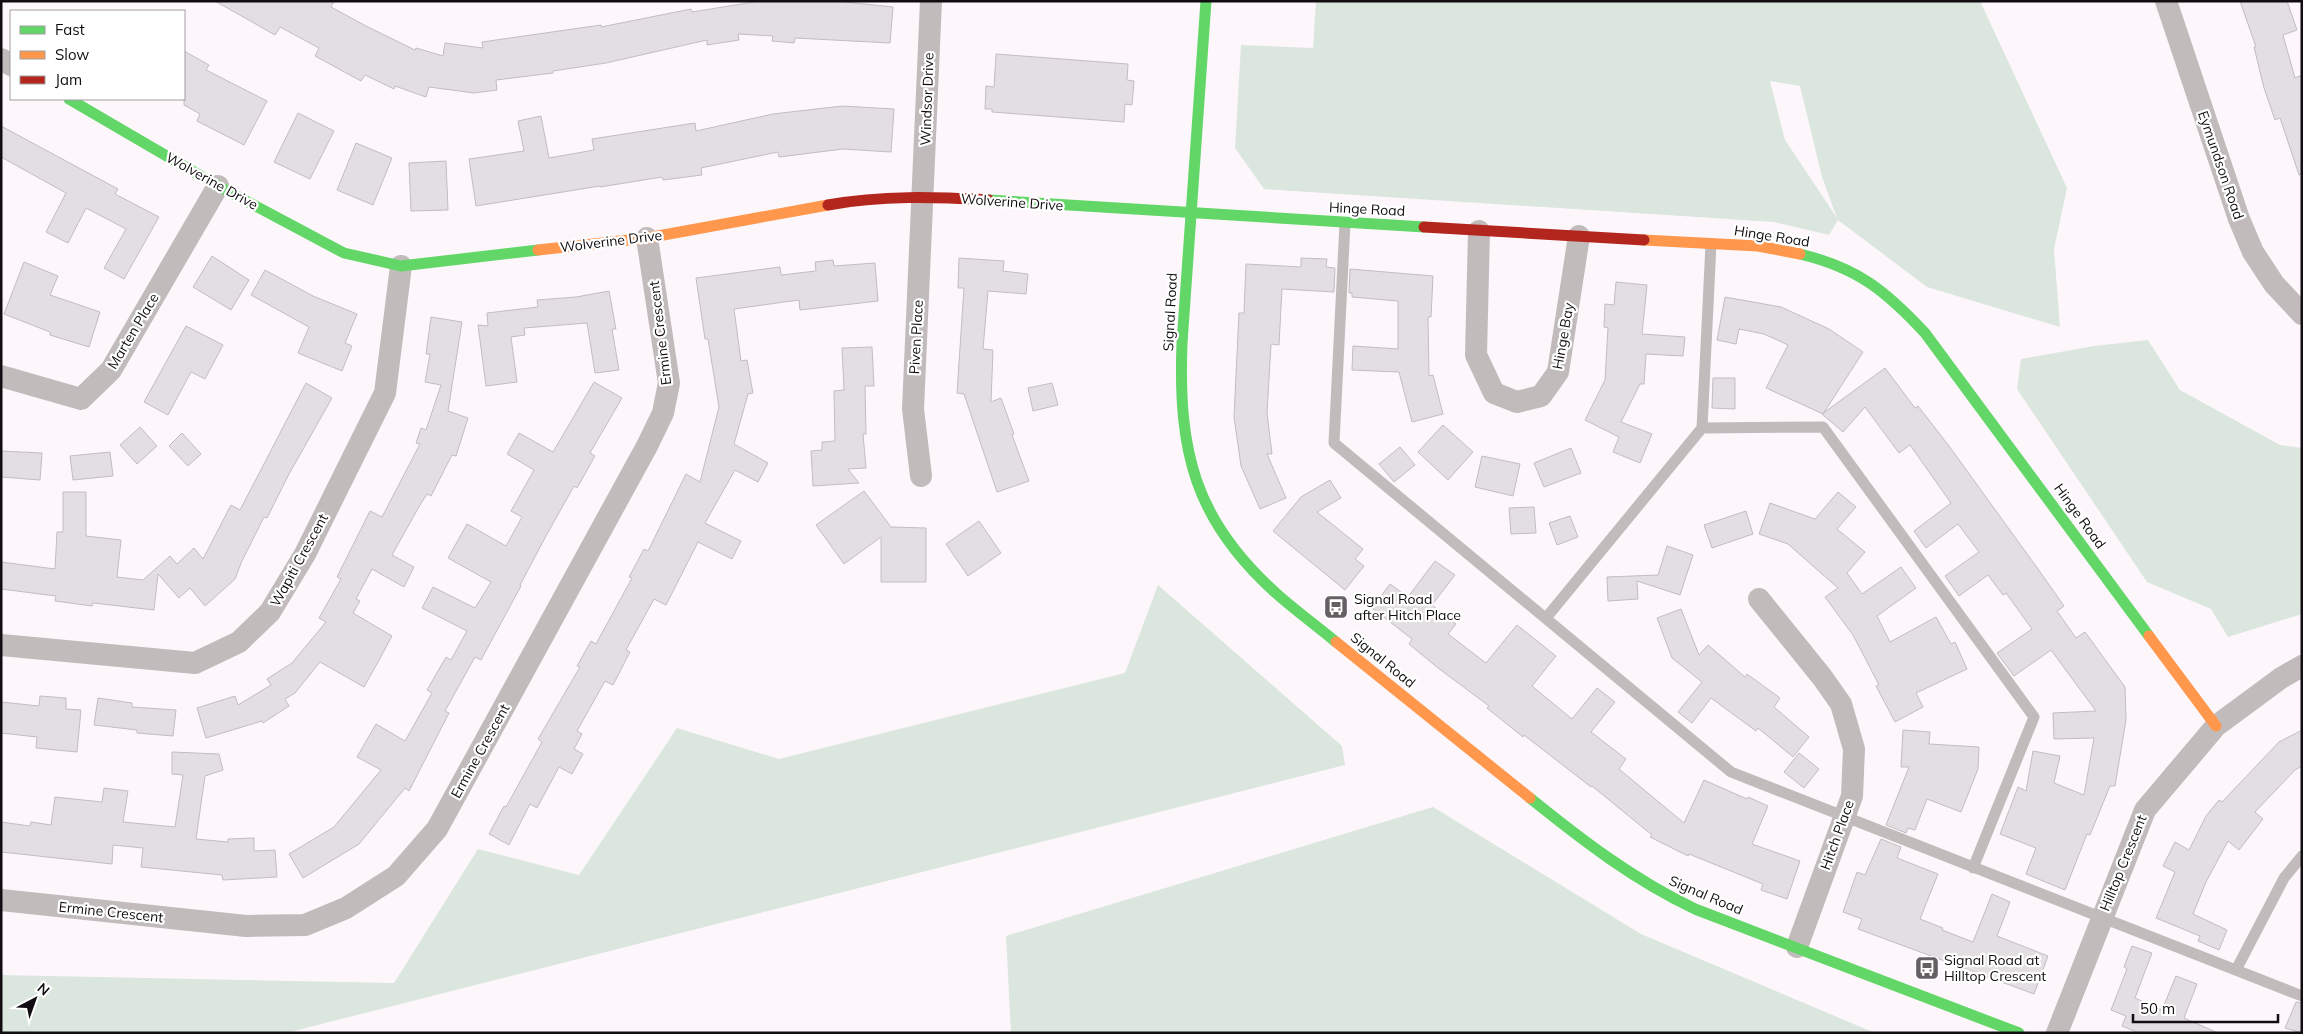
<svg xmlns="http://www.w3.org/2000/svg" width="2303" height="1034" font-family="Mulish,sans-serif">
<rect width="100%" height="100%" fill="#fdf7fc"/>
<path fill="#dbe6de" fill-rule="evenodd" d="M 1316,1 L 1980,1 L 2067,188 L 2054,249 L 2060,327 L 1927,287 L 1838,220 L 1829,235 L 1774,222 L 1264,189 L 1235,148 L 1241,45 L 1313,48 ZM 1770,81 L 1800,86 L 1822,177 L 1837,218 L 1785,140 Z
M 2148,340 L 2180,390 L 2280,445 L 2302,448 L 2302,614 L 2228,637 L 2211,609 L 2147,582 L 2017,389 L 2021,359 L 2094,346 Z
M 1158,585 L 1342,746 L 1345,765 L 286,1033 L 1,1033 L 1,975 L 394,983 L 478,849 L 579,875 L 677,728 L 779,759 L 1125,673 Z
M 1433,807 L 1641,934 L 1875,1033 L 1011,1033 L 1006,936 Z"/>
<path fill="#e2dee1" stroke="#c2bdc1" d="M 215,1 L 334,1 L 331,7 L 366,26 L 415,50 L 416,48 L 443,56 L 445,43 L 483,48 L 482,42 L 601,25 L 601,27 L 691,9 L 692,12 L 760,1 L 836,1 L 893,7 L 890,43 L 795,38 L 794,43 L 772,41 L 773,36 L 738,34 L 739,40 L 707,45 L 707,40 L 606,63 L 553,71 L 553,73 L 496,80 L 497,90 L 474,93 L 429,87 L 426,97 L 395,86 L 394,89 L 365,75 L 361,81 L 315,56 L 319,48 L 280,27 L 275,35 Z
M 2240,1 L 2287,1 L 2297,30 L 2283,35 L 2295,78 L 2302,75 L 2302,174 L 2299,175 L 2280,118 L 2275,120 L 2264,88 L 2254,47 L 2256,47 Z
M 184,51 L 209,65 L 206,70 L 267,101 L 244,145 L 197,121 L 200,114 L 184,105 Z
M 996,54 L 1128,64 L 1127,80 L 1134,81 L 1132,105 L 1125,104 L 1124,122 L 992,112 L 992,109 L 985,109 L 986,86 L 994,87 Z
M 842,106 L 894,109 L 891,152 L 843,149 L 779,157 L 778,152 L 701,168 L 702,175 L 663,180 L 662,177 L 600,187 L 600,186 L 476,206 L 469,159 L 524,151 L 518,121 L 541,116 L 549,158 L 594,150 L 592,139 L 695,123 L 696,131 L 773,114 Z
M 298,113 L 334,131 L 310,179 L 274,162 Z
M 1,126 L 118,189 L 115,194 L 159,217 L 124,279 L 104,268 L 126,229 L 86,208 L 68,243 L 46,232 L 66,193 L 1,157 Z
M 356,143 L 392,158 L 373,205 L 337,190 Z
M 446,161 L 448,210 L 411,211 L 409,163 Z
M 212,256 L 249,280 L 231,310 L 193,287 Z
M 959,258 L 1004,261 L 1003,271 L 1028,274 L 1026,294 L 988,291 L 983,349 L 993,350 L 991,402 L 1001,398 L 1014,434 L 1012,435 L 1029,481 L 997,492 L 964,394 L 957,393 L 964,288 L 958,288 Z
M 1301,258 L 1327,259 L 1326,267 L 1335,268 L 1334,292 L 1282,289 L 1279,345 L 1271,344 L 1267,413 L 1272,454 L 1267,454 L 1286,498 L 1260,509 L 1241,466 L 1234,417 L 1239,313 L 1244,313 L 1246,264 L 1301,267 Z
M 833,260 L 834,266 L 875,263 L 878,301 L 800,310 L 799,300 L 734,309 L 741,361 L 747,360 L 753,393 L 748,394 L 734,444 L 768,463 L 758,482 L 735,470 L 705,523 L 741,541 L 732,559 L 698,542 L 666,605 L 654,599 L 626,650 L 630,652 L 613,685 L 605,681 L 577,731 L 582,734 L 574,749 L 583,754 L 572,774 L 559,767 L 537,808 L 530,804 L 509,845 L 489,834 L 504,806 L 506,807 L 542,742 L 538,739 L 580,667 L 577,666 L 591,641 L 596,644 L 632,578 L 629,577 L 644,549 L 648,551 L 686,474 L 700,482 L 719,407 L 708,339 L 705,339 L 696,278 L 780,267 L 781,275 L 816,271 L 815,262 Z
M 24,262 L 58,276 L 50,295 L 100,312 L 89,347 L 50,335 L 50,332 L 4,314 Z
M 1350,269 L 1433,276 L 1431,317 L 1428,317 L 1429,376 L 1433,375 L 1443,414 L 1412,422 L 1399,372 L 1352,370 L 1353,346 L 1398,349 L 1398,301 L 1352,297 L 1352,293 L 1349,293 Z
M 265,270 L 313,296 L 357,314 L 345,343 L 352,346 L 342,371 L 298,353 L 309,327 L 251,295 Z
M 1616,282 L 1647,285 L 1642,334 L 1685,337 L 1683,356 L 1646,354 L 1644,384 L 1640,384 L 1621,422 L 1652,434 L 1640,463 L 1613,452 L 1619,437 L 1585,420 L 1605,380 L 1608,328 L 1604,327 L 1605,304 L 1614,305 Z
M 609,291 L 616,329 L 612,329 L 619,370 L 595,373 L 587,323 L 524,328 L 525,335 L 511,337 L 517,382 L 486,386 L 478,325 L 488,326 L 487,313 L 538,307 L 537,300 L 576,297 Z
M 1725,297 L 1781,307 L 1829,329 L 1863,352 L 1823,414 L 1766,388 L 1788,345 L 1764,334 L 1739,329 L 1736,344 L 1717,340 Z
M 431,317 L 462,322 L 448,411 L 468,418 L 456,456 L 452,455 L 431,496 L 427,494 L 420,505 L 392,555 L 414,567 L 404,587 L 372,569 L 356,599 L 360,601 L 353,613 L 392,636 L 377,664 L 364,687 L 320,662 L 295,693 L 285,699 L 289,706 L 263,723 L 262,721 L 206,738 L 197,708 L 235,696 L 238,705 L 271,685 L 267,679 L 292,663 L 326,622 L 319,618 L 341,579 L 337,577 L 370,511 L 382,517 L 420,444 L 416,443 L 421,428 L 426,430 L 441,385 L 425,382 L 430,354 L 426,354 Z
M 186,326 L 223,345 L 205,379 L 191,372 L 168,415 L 144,402 Z
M 872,347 L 874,386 L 865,386 L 866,434 L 863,434 L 866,468 L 848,469 L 859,483 L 813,486 L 811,451 L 822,450 L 822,442 L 835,441 L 834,391 L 844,390 L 842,348 Z
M 1885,368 L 1915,408 L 1918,406 L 1949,446 L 2038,569 L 2064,606 L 2057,611 L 2076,638 L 2085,632 L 2125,687 L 2126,720 L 2115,786 L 2110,786 L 2090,835 L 2087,834 L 2065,890 L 2026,874 L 2036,848 L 2000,834 L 2018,787 L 2026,791 L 2033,751 L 2060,756 L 2054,783 L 2084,795 L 2094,738 L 2054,739 L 2053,713 L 2096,711 L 2051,650 L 2014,676 L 1997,653 L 2032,629 L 2006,593 L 2003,595 L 1988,575 L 1959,596 L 1945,576 L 1979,552 L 1958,524 L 1926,548 L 1914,531 L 1951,503 L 1910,445 L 1899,453 L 1865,407 L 1843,432 L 1822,414 Z
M 1713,378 L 1735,378 L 1735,409 L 1712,408 Z
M 594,382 L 622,398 L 590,453 L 595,456 L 577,488 L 574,486 L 546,536 L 520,585 L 521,586 L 481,660 L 475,657 L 445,711 L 449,713 L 409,791 L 405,788 L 359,844 L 303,878 L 289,854 L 334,827 L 381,770 L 357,757 L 376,724 L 405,741 L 432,693 L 427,690 L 446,657 L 451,660 L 467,631 L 422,608 L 433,587 L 475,608 L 491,582 L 448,558 L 467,524 L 506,546 L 522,517 L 511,511 L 534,470 L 507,454 L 519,433 L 553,452 Z
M 306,383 L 332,398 L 289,474 L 267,518 L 264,517 L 242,561 L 235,579 L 205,606 L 190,588 L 179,598 L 158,574 L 154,610 L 93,603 L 92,606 L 55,601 L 56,596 L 1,589 L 1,562 L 55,569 L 57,532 L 63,532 L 63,492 L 86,492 L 86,536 L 121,540 L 117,577 L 143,580 L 170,556 L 177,564 L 194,548 L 203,559 L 231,505 L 240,510 Z
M 1052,383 L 1058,405 L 1033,411 L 1028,388 Z
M 1443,425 L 1473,452 L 1448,480 L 1418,452 Z
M 140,427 L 157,446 L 137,464 L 120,445 Z
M 182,433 L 201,454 L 188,466 L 169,446 Z
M 1400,447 L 1415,465 L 1394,482 L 1379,464 Z
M 1571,448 L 1581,473 L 1544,487 L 1534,463 Z
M 1,451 L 42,453 L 40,480 L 1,477 Z
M 110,452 L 113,476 L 73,480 L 70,456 Z
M 1482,456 L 1520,464 L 1513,496 L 1475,487 Z
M 1330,480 L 1341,498 L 1317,512 L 1363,549 L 1355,559 L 1364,566 L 1345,590 L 1273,531 L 1301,497 Z
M 864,491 L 891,527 L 926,528 L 926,582 L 881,582 L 881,537 L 844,564 L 816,525 Z
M 1838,492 L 1856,507 L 1837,529 L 1865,552 L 1847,573 L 1862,594 L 1901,567 L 1916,588 L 1877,616 L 1890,642 L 1936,617 L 1951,644 L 1955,642 L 1967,669 L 1916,693 L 1923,707 L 1895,722 L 1876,686 L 1879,685 L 1853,635 L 1825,597 L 1838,588 L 1788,544 L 1759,534 L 1770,503 L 1815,519 Z
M 1534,507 L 1536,533 L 1511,534 L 1509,508 Z
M 1746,511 L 1753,534 L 1712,548 L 1704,525 Z
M 1570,516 L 1578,537 L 1557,545 L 1549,523 Z
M 979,521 L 1001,553 L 968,576 L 946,544 Z
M 1667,546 L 1693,555 L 1680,595 L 1637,581 L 1638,599 L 1608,601 L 1607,577 L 1658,575 Z
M 1435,561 L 1455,575 L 1432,605 L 1456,624 L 1448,634 L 1486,663 L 1517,625 L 1556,656 L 1532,686 L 1572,719 L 1597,688 L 1615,702 L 1591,732 L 1626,759 L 1619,769 L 1684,823 L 1704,780 L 1747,799 L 1748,797 L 1768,806 L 1752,844 L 1800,861 L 1787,899 L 1761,890 L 1763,884 L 1689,854 L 1688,856 L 1650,837 L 1652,835 L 1592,786 L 1591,787 L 1524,735 L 1523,737 L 1487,708 L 1489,706 L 1438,668 L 1409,644 L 1412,639 L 1372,608 L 1390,584 L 1408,597 Z
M 1681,609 L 1699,655 L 1708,645 L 1745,677 L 1747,674 L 1780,698 L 1774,707 L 1809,737 L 1793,757 L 1758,728 L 1756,731 L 1711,698 L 1692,723 L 1678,712 L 1702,682 L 1672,658 L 1657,618 Z
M 40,696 L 66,698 L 66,709 L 81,710 L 77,752 L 36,748 L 37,737 L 1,733 L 1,702 L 39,706 Z
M 98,698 L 132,703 L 132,707 L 176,710 L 173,736 L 137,733 L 137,730 L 94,725 Z
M 1903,730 L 1930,732 L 1929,744 L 1979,747 L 1978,769 L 1961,812 L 1927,799 L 1915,830 L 1908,828 L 1906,833 L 1886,825 L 1909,767 L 1901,767 Z
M 2302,730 L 2302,766 L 2295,770 L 2255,812 L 2263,819 L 2239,850 L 2228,841 L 2206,882 L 2193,914 L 2227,930 L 2219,950 L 2198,941 L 2200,936 L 2156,918 L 2175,872 L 2163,866 L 2175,842 L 2189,850 L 2206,816 L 2219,800 L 2222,802 L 2279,742 Z
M 172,752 L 219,754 L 223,770 L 205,776 L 196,839 L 228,842 L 228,839 L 254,838 L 254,851 L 275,850 L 277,877 L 223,880 L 222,875 L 141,867 L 143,848 L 113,845 L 112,864 L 1,852 L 1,822 L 30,826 L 31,822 L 51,825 L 55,797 L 102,802 L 104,788 L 128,791 L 123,822 L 175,827 L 183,775 L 172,774 Z
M 1799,753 L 1819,769 L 1804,788 L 1784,772 Z
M 1881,839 L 1901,847 L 1897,858 L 1938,874 L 1920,919 L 1943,928 L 1942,930 L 1973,942 L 1992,894 L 2010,902 L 1997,936 L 2048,956 L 2034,994 L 1858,929 L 1862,919 L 1843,912 L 1857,872 L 1865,875 Z
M 2132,946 L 2152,953 L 2135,998 L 2162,1010 L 2176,976 L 2197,984 L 2184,1018 L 2218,1033 L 2139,1033 L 2122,1026 L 2126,1016 L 2111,1010 L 2127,969 L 2124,967 Z
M 2296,1002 L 2302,1003 L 2302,1033 L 2285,1028 Z"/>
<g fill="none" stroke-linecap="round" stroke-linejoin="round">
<path stroke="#c2bbbb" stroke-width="11" d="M 1345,223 L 1334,443 L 1731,772 L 2302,996
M 1702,428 L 1823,427 L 2034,717 L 1973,868
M 1546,618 L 1702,428 L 1711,244
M 2236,970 L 2284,878 L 2302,856"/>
<path stroke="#c2bbbb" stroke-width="22" d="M 2166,1 L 2239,219 L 2253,252 L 2274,284 L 2302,314
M 1,59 L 11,65
M 1479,231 L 1476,355 L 1494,393 L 1517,402 L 1541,396 L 1558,372 L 1579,236
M 1,376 L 81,399 L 111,370 L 218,186
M 921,476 L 913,409 L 931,1
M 1759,599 L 1822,677 L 1841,704 L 1854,749 L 1852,796 L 1797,947
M 1,645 L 195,663 L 239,642 L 270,612 L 305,554 L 385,393 L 401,266
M 1,900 L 246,926 L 305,925 L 346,908 L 396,876 L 437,829 L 647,446 L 663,413 L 669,383 L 647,238
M 2057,1033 L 2145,810 L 2216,726 L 2281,678 L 2302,666"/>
<path stroke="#63d668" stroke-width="11" d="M 1206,1 L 1182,343 C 1178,451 1194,520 1277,594 C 1296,611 1317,626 1336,642
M 69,99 L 218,186 L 344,253 L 401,266 L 538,250
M 989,200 L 1424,227
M 1800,254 C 1858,268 1886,291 1925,333 L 2149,636
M 1530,798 C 1582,840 1634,880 1695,909 L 2019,1033"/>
<path stroke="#ff974d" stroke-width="11" d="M 1644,240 L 1758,246 L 1800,254
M 538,250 L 647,238 L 828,205
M 2149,636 L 2216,726
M 1336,642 L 1530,798"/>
<path stroke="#b3261e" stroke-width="11" d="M 828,205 C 882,195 935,197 989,200
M 1424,227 L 1644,240"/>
</g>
<defs>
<symbol id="bus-square" viewBox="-11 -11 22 22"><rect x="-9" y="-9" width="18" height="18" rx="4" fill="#645f63" stroke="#fff"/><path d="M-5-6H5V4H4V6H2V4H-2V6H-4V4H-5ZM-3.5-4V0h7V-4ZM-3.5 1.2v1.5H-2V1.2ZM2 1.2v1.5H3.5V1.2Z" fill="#fff"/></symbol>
</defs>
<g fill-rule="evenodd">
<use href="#bus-square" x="1322" y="593" width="28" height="28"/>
<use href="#bus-square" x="1913" y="954" width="28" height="28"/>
</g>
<g text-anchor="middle" stroke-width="4.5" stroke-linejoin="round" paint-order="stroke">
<g font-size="14" fill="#110d11" stroke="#fff">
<text transform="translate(927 99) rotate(-88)" y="5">Windsor Drive</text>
<text transform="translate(2221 165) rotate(71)" y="5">Eymundson Road</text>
<text transform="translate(212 181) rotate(29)" y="5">Wolverine Drive</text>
<text transform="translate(1012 202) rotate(4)" y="5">Wolverine Drive</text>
<text transform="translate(1367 209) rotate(3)" y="5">Hinge Road</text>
<text transform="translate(1772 236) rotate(9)" y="5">Hinge Road</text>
<text transform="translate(611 241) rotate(-7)" y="5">Wolverine Drive</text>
<text transform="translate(1170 312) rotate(-87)" y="5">Signal Road</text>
<text transform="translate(133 331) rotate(-59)" y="5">Marten Place</text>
<text transform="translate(660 333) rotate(-97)" y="5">Ermine Crescent</text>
<text transform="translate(1563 336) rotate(-80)" y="5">Hinge Bay</text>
<text transform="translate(916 337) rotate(-87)" y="5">Piven Place</text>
<text transform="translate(2080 516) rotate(54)" y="5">Hinge Road</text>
<text transform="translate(299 560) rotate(-61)" y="5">Wapiti Crescent</text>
<text transform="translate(1383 660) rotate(39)" y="5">Signal Road</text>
<text transform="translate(480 751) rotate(-61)" y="5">Ermine Crescent</text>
<text transform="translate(1837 835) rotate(-70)" y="5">Hitch Place</text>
<text transform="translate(2123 863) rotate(-68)" y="5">Hilltop Crescent</text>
<text transform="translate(1706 895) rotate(23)" y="5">Signal Road</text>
<text transform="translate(111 912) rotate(6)" y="5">Ermine Crescent</text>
</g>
<g font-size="14" fill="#110d11" stroke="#fff" text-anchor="start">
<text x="1354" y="604">Signal Road<tspan x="1354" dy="16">after Hitch Place</tspan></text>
<text x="1944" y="965">Signal Road at<tspan x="1944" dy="16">Hilltop Crescent</tspan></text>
</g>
</g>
<rect width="2303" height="1034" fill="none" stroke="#110d11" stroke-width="5"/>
<rect x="10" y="10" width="175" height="90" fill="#ffffff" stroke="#a09ea0"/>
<rect x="20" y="26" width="25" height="8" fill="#63d668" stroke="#a09ea0"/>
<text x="55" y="35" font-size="15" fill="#110d11">Fast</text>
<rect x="20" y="51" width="25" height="8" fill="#ff974d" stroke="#a09ea0"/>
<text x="55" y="60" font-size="15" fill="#110d11">Slow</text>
<rect x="20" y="76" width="25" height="8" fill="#b3261e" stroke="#a09ea0"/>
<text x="55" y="85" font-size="15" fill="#110d11">Jam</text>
<g transform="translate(35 999) rotate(41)" stroke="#ffffff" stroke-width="4" paint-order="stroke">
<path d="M0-4L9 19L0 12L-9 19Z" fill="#110d11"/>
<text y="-8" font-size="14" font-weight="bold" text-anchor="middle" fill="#110d11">N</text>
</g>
<path d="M2133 1014v8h145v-8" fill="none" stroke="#110d11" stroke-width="2.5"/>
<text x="2140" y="1014" font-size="15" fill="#110d11" stroke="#ffffff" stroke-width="4" paint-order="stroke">50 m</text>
</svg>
